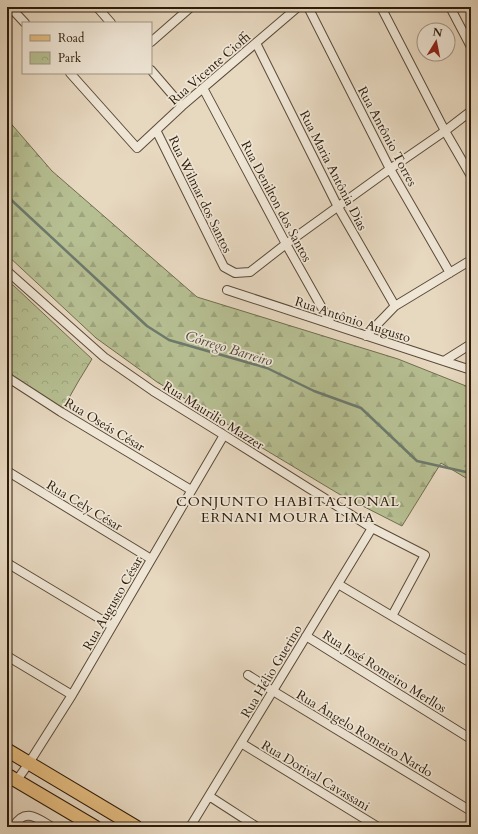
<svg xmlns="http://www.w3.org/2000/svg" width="478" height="834" font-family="Cardo,serif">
<defs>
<pattern id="forest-firs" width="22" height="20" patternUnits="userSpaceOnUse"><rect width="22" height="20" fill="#b6bf92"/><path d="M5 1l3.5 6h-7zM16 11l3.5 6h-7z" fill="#9da47d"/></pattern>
<pattern id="park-crowns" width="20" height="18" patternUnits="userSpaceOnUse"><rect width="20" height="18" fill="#b6bf92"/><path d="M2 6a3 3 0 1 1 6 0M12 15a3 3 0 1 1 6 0" fill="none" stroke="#9da47d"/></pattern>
</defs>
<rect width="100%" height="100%" fill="#e7d8c0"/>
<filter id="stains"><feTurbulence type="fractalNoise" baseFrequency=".005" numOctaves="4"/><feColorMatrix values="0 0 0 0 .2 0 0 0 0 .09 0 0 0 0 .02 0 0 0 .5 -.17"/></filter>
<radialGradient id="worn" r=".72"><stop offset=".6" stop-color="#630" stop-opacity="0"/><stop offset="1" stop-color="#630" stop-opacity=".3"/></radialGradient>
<path fill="url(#forest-firs)" stroke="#716d4e" d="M 7,119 L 52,171 L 197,297 L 398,359 L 471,388 L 471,481 L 441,463 L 402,526 L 339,494 L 244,437 L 227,424 L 157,382 L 96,338 L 7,255 Z"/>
<path fill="url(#park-crowns)" stroke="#716d4e" d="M 7,283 L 13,285 L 92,359 L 78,382 L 61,412 L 7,374 Z"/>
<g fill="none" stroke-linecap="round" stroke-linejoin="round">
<path stroke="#6c7a6d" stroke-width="2.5" d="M 7,196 L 147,326 L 169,340 L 267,368 L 314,391 L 361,408 L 417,461 L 466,472 L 471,475"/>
<defs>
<path id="street" d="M 10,7 L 25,23
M 97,7 L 111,23
M 308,7 L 390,169 L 450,273
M 381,7 L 445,131 L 471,176
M 450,7 L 471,47
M 151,42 L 191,7
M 256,43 L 338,207 L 395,306
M 151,70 L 182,106
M 70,73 L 137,148 L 182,106 L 298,7
M 203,88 L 286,244 L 331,324
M 156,130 L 224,267 L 235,273 L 250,272 L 286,244 L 390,169 L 445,131 L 471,111
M 7,271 L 104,357 L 153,391 L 224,435 L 372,528 L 425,555 L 392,616
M 227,290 L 471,370
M 366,336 L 395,306 L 471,260
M 444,361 L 471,344
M 7,377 L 61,412 L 191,490
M 7,471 L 151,559
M 7,563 L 112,626
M 338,584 L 471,663
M 306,636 L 471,739
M 7,656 L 72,695
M 248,675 L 273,691 L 471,811
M 241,743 L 378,827
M 17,780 L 29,763 L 72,695 L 224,435
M 209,796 L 257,827
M 13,827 C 25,807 37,818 52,827
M 190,827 L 372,528"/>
<path id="primary" d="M 7,750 L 136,827
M 7,775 L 95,827"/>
</defs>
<use href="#street" stroke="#5b4a38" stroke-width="10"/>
<use href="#primary" stroke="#2c1b0a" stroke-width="15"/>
<use href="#street" stroke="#efe6d6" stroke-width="8"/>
<use href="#primary" stroke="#e4bc80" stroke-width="13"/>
</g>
<g text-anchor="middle" stroke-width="3.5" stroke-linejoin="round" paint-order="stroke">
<g font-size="13" fill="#2c1b0a" stroke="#efe6d6">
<text transform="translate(209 68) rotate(-41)" y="5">Rua Vicente Cioffi</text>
<text transform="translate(388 136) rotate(62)" y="5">Rua Antônio Torres</text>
<text transform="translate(334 170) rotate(63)" y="5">Rua Maria Antônia Dias</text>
<text transform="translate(201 194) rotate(64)" y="5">Rua Wilmar dos Santos</text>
<text transform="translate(277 201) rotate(62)" y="5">Rua Denilton dos Santos</text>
<text transform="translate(353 319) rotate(18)" y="5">Rua Antônio Augusto</text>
<text transform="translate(214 415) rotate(32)" y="5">Rua Maurilio Mazzer</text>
<text transform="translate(105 424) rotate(31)" y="5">Rua Oseás César</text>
<text transform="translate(85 505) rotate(31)" y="5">Rua Cely César</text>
<text transform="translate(112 603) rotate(-60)" y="5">Rua Augusto César</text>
<text transform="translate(271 671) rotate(-59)" y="5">Rua Hélio Guerino</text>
<text transform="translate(385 671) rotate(32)" y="5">Rua José Romeiro Merllos</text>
<text transform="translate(365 733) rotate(31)" y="5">Rua Ângelo Romeiro Nardo</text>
<text transform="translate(316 775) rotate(31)" y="5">Rua Dorival Cavassani</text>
</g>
<g font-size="14" font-style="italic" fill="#4c4b3c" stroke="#efe6d6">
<text transform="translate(229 348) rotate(17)" y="5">Córrego Barreiro</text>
</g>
<g font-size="14" letter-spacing="1" fill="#2c1b0a" stroke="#efe6d6">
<text x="288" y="506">CONJUNTO HABITACIONAL<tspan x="288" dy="16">ERNANI MOURA LIMA</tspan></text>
</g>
</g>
<rect width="478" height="834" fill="none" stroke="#e7d8c0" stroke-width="24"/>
<rect x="8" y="8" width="462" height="818" fill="none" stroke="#2c1b0a" stroke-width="2"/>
<rect x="12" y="12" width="454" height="810" fill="none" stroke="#2c1b0a"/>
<rect x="22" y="22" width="130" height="52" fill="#efe6d6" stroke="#a19584"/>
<rect x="30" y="35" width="20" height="6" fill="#e4bc80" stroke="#a19584"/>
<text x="58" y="42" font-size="12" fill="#2c1b0a">Road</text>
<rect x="30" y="52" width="20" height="12" fill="url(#park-crowns)" stroke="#a19584"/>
<text x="58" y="62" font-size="12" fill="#2c1b0a">Park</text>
<g transform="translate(436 42) rotate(10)"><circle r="19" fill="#efe6d6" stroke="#a19584"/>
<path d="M0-3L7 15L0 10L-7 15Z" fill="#8f2418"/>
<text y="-6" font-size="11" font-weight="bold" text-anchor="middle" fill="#2c1b0a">N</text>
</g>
<rect width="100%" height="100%" filter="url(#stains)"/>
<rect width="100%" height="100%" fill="url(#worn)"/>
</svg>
